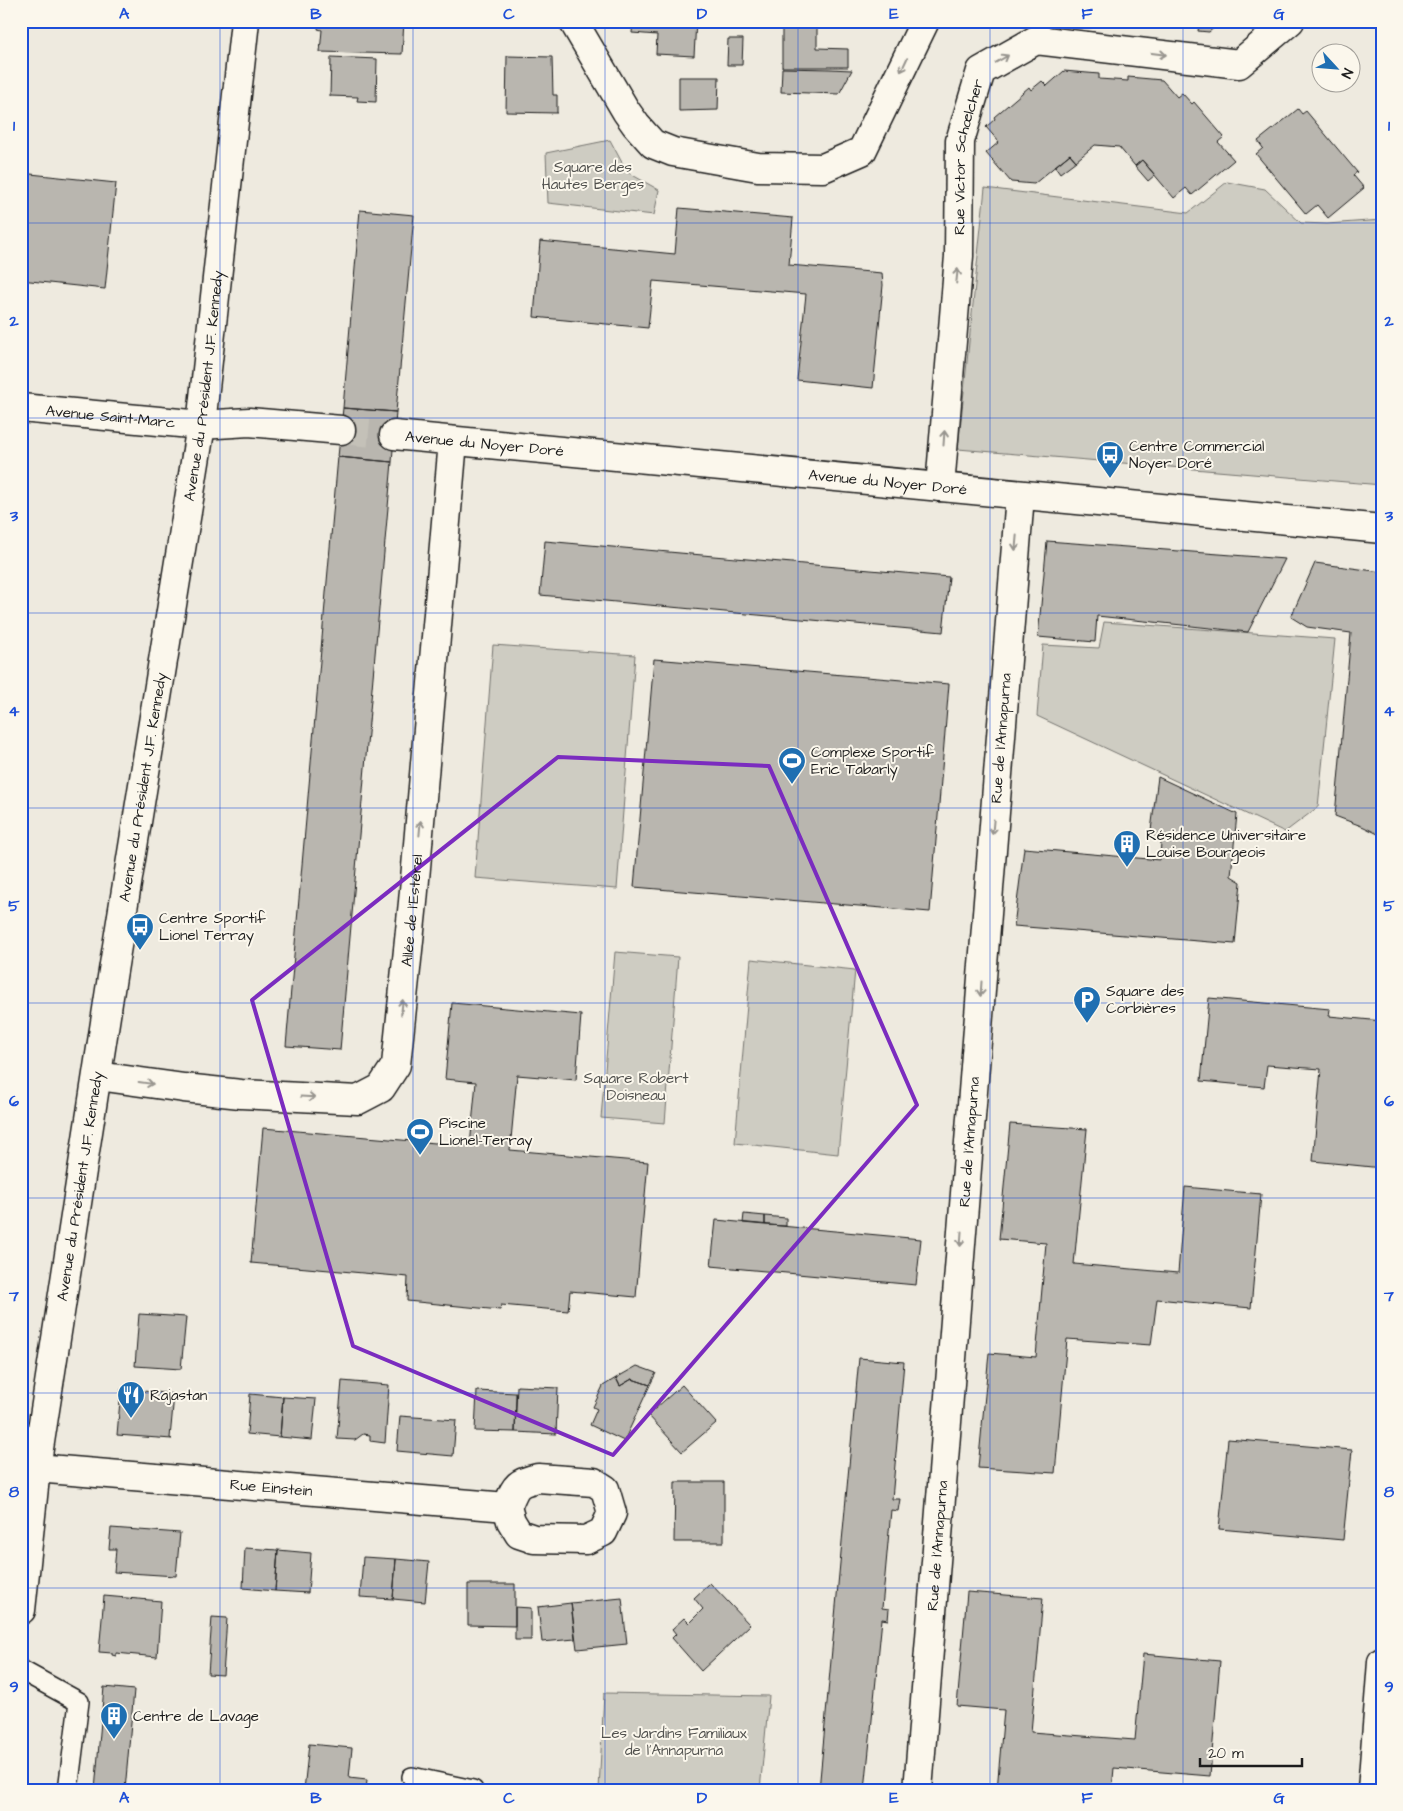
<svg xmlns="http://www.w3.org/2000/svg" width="1403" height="1811" font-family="'Architects Daughter',sans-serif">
<rect width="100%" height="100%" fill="#eeeadf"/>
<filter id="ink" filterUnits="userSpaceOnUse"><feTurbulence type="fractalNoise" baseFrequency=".02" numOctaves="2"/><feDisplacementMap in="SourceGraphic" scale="10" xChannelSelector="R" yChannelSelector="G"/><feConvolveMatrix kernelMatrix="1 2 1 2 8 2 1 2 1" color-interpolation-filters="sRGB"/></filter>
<g filter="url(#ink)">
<path fill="#ceccc2" stroke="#75746f" d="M 610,140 L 627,172 L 659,190 L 654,215 L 548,203 L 546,153 Z
M 1227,182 L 1265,189 L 1301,223 L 1327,224 L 1382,220 L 1382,485 L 958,449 L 985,188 L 1188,213 Z
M 1104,622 L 1335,639 L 1318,807 L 1285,832 L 1037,716 L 1043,645 L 1099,648 Z
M 493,645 L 635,655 L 617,889 L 475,878 Z
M 615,952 L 678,957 L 665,1123 L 601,1118 Z
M 751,959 L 855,970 L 838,1154 L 735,1143 Z
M 604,1693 L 769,1696 L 760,1790 L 599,1790 Z"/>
<path fill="#b9b6af" stroke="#1c1c1c" d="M 319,21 L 404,21 L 402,54 L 320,52 L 322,30 L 318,29 Z
M 633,21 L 696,21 L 694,56 L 656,54 L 657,35 L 632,33 Z
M 800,21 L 817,21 L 817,48 L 848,49 L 848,67 L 782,67 L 782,22 L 800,23 Z
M 1116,21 L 1151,21 L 1151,27 L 1116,24 Z
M 1174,21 L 1210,21 L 1207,25 Z
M 1210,21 L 1222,21 L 1209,32 L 1198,31 L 1199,24 L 1207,25 Z
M 728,39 L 743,39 L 742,65 L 727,65 Z
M 507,56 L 552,57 L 553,95 L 557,95 L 557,113 L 506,112 Z
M 331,57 L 377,59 L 376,102 L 357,101 L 358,97 L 330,96 Z
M 782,68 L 829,69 L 852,70 L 839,94 L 781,92 Z
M 1064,71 L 1099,74 L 1099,79 L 1128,81 L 1128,77 L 1162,80 L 1177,97 L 1182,93 L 1192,104 L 1194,102 L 1224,137 L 1218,142 L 1234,160 L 1192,195 L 1186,188 L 1174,198 L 1142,160 L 1135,166 L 1119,147 L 1095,145 L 1076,161 L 1070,154 L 1034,184 L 1011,182 L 986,153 L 999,142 L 986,127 L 995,119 L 994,117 L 1029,87 L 1031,90 L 1042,81 L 1047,86 Z
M 679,77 L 719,77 L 718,110 L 679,111 Z
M 1298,109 L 1302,114 L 1306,111 L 1357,172 L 1353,175 L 1364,188 L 1328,218 L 1317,205 L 1306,214 L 1256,154 L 1263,148 L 1258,141 Z
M 1070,154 L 1076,161 L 1060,173 L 1055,166 Z
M 1142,160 L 1155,175 L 1148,181 L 1135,166 Z
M 21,173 L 116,183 L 105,289 L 21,280 Z
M 679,208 L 793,218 L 789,265 L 882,273 L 883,285 L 873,388 L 797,380 L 806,294 L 653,281 L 648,328 L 534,317 L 540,241 L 675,254 Z
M 360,210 L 414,215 L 396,412 L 343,408 Z
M 343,408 L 396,412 L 392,462 L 338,457 Z
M 338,457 L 392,462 L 340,1050 L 286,1046 Z
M 545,541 L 949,577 L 943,632 L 540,595 Z
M 1047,541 L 1285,559 L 1248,632 L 1097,616 L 1095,642 L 1038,637 Z
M 1315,563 L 1382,572 L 1382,836 L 1364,827 L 1335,816 L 1351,633 L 1307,627 L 1291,617 Z
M 654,659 L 949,684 L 930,912 L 634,887 Z
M 1158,777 L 1237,814 L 1231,876 L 1241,882 L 1235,944 L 1014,926 L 1024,848 L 1160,860 L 1161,841 L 1150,838 Z
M 1209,998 L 1330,1009 L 1329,1016 L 1382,1021 L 1382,1168 L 1313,1161 L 1321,1069 L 1267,1065 L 1264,1087 L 1201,1081 Z
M 452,1003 L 581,1015 L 576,1080 L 517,1075 L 510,1150 L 648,1162 L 636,1297 L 570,1291 L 568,1311 L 501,1305 L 500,1310 L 407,1301 L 408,1277 L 251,1263 L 263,1128 L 470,1146 L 476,1082 L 445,1079 Z
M 1010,1124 L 1087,1129 L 1074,1264 L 1178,1273 L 1185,1187 L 1261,1194 L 1251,1308 L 1157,1299 L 1151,1345 L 1067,1339 L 1055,1473 L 978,1468 L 989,1353 L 1036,1357 L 1046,1243 L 999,1239 Z
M 744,1214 L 765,1216 L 765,1225 L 743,1223 Z
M 765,1216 L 786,1218 L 786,1226 L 765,1225 Z
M 716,1220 L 921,1239 L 916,1285 L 711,1266 Z
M 139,1314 L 186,1317 L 181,1369 L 135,1366 Z
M 859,1358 L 904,1362 L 892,1499 L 900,1499 L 898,1511 L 891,1510 L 882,1608 L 889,1609 L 888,1620 L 882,1619 L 865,1790 L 819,1790 Z
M 637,1366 L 656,1373 L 650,1385 L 632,1379 L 620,1386 L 616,1378 Z
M 616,1378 L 620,1386 L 632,1379 L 650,1385 L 624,1441 L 590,1425 L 597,1409 L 593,1407 L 603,1386 Z
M 342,1381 L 389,1385 L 385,1443 L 370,1441 L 370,1435 L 363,1434 L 355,1440 L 337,1439 Z
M 682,1385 L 716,1423 L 682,1452 L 648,1415 Z
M 517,1386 L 558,1388 L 556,1434 L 515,1432 Z
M 121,1389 L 176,1394 L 174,1395 L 170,1438 L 172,1439 L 117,1435 Z
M 477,1391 L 516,1393 L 515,1432 L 475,1431 Z
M 250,1394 L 283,1397 L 280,1437 L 247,1434 Z
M 283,1397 L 316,1399 L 312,1440 L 280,1437 Z
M 400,1416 L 456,1420 L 453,1456 L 397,1451 Z
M 1228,1439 L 1352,1450 L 1343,1540 L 1219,1529 Z
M 675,1482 L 724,1482 L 724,1542 L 674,1542 Z
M 111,1528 L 180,1533 L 176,1576 L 114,1572 L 116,1549 L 109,1549 Z
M 245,1548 L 278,1550 L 275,1591 L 243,1588 Z
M 278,1550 L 311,1553 L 308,1593 L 275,1591 Z
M 363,1557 L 396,1559 L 393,1599 L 360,1597 Z
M 396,1559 L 429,1562 L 425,1602 L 393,1599 Z
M 710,1583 L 750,1625 L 701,1671 L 672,1638 L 676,1634 L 672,1629 L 684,1618 L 689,1623 L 703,1609 L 694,1598 Z
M 468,1584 L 515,1584 L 515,1626 L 468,1625 Z
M 967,1592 L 1043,1598 L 1031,1732 L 1135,1740 L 1143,1654 L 1220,1661 L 1210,1776 L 1114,1768 L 1112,1790 L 997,1790 L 1004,1710 L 957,1706 Z
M 104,1596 L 161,1601 L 157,1657 L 116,1653 L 116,1656 L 112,1655 L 112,1653 L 99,1652 Z
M 622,1598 L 627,1644 L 577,1649 L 571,1603 Z
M 571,1603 L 575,1639 L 542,1642 L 538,1607 Z
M 515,1607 L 531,1608 L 531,1640 L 515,1640 Z
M 212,1617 L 227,1618 L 223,1675 L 208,1674 Z
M 104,1687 L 134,1690 L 125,1790 L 95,1790 Z
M 309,1744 L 352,1748 L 349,1778 L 367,1780 L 366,1790 L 304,1790 Z"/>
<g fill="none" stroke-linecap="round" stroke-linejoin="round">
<path stroke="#c4c1b8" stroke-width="28" stroke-dasharray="28 14" stroke-linecap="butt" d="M 341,430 L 394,435"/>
<defs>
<path id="lane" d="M 21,1670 L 79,1702 L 68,1790
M 412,1777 L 473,1790"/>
<g id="street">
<path d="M 573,21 L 626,111 L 636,125 L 653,144 L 673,152 L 758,167 L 823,168 L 862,151 L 925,21"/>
<path d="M 201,425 L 249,422 L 341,430"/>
<path id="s1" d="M 394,435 L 1382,529"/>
<path id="s2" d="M 940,487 L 959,256 L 960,141 L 981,71 L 1036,40 L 1239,64 L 1290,21"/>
<path id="s3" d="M 98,1076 L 184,1088 L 241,1094 L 358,1100 L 381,1088 L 396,1065 L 413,902 L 453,441"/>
<path id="s4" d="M 36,1468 L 507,1507"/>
<path d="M 538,1478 L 594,1482 L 605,1489 L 612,1513 L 603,1532 L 586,1540 L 534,1539 L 519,1534 L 511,1521 L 507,1507 C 516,1486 515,1483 538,1478 Z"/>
<path id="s5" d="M 918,1790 L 1020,495"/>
<path d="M 1372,1790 L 1382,1662"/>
</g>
<g id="secondary">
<path id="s6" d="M 21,408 L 201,425"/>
<path id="s7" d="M 21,1610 L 36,1468 L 112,977 L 201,425 L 245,21"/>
</g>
</defs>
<use href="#lane" stroke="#1c1c1c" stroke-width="22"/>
<use href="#street" stroke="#1c1c1c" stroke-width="31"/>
<use href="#secondary" stroke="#1c1c1c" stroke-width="31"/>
<use href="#lane" stroke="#fbf7ec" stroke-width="19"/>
<use href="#street" stroke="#fbf7ec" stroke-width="28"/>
<use href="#secondary" stroke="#fbf7ec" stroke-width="28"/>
</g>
<defs><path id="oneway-shaft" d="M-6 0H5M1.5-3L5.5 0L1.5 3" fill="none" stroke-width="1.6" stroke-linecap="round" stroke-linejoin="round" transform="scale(1.25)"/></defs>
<g stroke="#97948e">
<use href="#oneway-shaft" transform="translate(1159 54) rotate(7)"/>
<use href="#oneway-shaft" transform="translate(1002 59) rotate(-30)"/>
<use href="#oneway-shaft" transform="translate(904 65) rotate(115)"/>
<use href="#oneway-shaft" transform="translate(957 276) rotate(-84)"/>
<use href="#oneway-shaft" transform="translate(944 438) rotate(-86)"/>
<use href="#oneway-shaft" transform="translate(1016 543) rotate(95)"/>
<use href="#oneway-shaft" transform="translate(993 827) rotate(95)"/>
<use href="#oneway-shaft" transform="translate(420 828) rotate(-85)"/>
<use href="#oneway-shaft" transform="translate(981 989) rotate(94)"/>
<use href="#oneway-shaft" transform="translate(402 1007) rotate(-84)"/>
<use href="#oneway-shaft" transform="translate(146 1083) rotate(8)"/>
<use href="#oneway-shaft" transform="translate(308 1097) rotate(3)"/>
<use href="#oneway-shaft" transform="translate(961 1239) rotate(94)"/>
</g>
</g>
<path fill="none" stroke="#7b2cbf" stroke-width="4" stroke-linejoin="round" d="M 558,757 L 769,766 L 917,1105 L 613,1455 L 353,1346 L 252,1000 Z"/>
<path fill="none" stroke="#1d4ed8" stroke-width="1" stroke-opacity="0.55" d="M 220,21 L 220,1790M 413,21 L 413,1790M 605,21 L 605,1790M 798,21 L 798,1790M 990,21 L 990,1790M 1183,21 L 1183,1790M 21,223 L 1382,223M 21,418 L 1382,418M 21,613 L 1382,613M 21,808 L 1382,808M 21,1003 L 1382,1003M 21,1198 L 1382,1198M 21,1393 L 1382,1393M 21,1588 L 1382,1588"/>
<defs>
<symbol id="bus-pin" viewBox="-11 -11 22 30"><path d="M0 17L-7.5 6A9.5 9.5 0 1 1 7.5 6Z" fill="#1f6fb2" stroke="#fbf7ec"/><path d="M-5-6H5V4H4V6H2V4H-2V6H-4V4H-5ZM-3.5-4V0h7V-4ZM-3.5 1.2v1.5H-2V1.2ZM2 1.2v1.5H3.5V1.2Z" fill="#fff"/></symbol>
<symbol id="stadium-pin" viewBox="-11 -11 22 30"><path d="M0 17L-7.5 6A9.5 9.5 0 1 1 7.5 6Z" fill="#1f6fb2" stroke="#fbf7ec"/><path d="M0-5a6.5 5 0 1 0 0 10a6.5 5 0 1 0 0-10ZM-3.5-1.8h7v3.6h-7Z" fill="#fff"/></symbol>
<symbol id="building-pin" viewBox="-11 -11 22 30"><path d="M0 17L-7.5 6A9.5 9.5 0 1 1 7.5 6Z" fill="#1f6fb2" stroke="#fbf7ec"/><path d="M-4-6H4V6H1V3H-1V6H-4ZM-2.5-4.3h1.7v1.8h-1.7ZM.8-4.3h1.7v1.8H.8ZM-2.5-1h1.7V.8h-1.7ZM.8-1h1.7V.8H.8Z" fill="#fff"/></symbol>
<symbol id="parking-pin" viewBox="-11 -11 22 30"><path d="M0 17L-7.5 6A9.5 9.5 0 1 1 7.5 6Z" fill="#1f6fb2" stroke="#fbf7ec"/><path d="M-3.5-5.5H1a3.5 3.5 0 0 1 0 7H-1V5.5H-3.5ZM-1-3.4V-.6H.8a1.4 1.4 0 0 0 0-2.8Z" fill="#fff"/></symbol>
<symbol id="restaurant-pin" viewBox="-11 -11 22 30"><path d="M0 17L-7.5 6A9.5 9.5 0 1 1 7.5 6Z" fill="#1f6fb2" stroke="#fbf7ec"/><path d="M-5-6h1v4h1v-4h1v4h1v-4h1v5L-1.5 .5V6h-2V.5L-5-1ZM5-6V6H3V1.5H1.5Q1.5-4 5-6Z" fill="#fff"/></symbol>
</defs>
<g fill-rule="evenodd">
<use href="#bus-pin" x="1094" y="439" width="32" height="43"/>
<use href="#stadium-pin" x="776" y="745" width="32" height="43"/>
<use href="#building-pin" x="1111" y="828" width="32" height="43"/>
<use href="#bus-pin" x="124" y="911" width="32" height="43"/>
<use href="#parking-pin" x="1071" y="984" width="32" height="43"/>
<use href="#stadium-pin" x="404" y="1116" width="32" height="43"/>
<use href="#restaurant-pin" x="115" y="1379" width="32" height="43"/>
<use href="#building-pin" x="98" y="1700" width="32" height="43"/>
</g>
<g text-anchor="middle" stroke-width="4" stroke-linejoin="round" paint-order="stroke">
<g font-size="15" fill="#1c1c1c" stroke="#fbf7ec">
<text dy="5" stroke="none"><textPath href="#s2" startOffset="332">Rue Victor Schœlcher</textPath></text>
<text dy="5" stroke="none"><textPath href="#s7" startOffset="1238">Avenue du Président J.F. Kennedy</textPath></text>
<text dy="5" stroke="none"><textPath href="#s6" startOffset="90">Avenue Saint-Marc</textPath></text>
<text dy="5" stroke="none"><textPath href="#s1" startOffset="91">Avenue du Noyer Doré</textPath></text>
<text dy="5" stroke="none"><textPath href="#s1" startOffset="496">Avenue du Noyer Doré</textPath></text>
<text dy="5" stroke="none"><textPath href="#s5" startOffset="1055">Rue de l'Annapurna</textPath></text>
<text dy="5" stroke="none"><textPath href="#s7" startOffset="832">Avenue du Président J.F. Kennedy</textPath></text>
<text dy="5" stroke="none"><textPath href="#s3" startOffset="470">Allée de l'Estérel</textPath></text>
<text dy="5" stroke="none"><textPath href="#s5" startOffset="650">Rue de l'Annapurna</textPath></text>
<text dy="5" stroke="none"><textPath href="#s7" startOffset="428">Avenue du Président J.F. Kennedy</textPath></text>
<text dy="5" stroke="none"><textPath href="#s4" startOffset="236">Rue Einstein</textPath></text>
<text dy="5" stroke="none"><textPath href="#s5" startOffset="245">Rue de l'Annapurna</textPath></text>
</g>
<g font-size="15" fill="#51514e" stroke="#fbf7ec">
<text x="593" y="172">Square des<tspan x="593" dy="17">Hautes Berges</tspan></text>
<text x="636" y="1083">Square Robert<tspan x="636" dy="17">Doisneau</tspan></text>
<text x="674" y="1738">Les Jardins Familiaux<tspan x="674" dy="17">de l'Annapurna</tspan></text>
</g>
<g font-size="15" fill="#1c1c1c" stroke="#fbf7ec" text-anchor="start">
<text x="1129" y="451">Centre Commercial<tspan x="1129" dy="17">Noyer Doré</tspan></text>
<text x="811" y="757">Complexe Sportif<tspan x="811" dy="17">Eric Tabarly</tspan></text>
<text x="1146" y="840">Résidence Universitaire<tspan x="1146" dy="17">Louise Bourgeois</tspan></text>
<text x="159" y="923">Centre Sportif<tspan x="159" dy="17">Lionel Terray</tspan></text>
<text x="1106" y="996">Square des<tspan x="1106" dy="17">Corbières</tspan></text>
<text x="439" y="1128">Piscine<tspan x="439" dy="17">Lionel-Terray</tspan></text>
<text x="150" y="1400">Rajastan</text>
<text x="133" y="1721">Centre de Lavage</text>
</g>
</g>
<rect width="1403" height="1811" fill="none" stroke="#fbf7ec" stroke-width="55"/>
<g transform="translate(1336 68) rotate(116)"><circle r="24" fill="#fbf7ec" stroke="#a29f99"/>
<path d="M0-4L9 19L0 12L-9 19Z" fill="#1f6fb2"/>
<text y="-8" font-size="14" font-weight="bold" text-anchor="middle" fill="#1c1c1c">N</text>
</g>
<path d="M1200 1758v8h102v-8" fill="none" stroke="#1c1c1c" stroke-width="2.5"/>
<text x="1208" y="1758" font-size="15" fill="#1c1c1c" stroke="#fbf7ec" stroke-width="4" paint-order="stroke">20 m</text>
<rect x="28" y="28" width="1348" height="1756" fill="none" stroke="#1d4ed8" stroke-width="2"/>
<g font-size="16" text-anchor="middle" font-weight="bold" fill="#1d4ed8">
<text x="124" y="19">A</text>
<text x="316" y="19">B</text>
<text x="509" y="19">C</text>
<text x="702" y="19">D</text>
<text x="894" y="19">E</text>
<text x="1087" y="19">F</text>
<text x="1279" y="19">G</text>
<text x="14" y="131">1</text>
<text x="1389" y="131">1</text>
<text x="14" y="326">2</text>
<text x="1389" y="326">2</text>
<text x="14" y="521">3</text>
<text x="1389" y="521">3</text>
<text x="14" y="716">4</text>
<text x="1389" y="716">4</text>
<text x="14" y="911">5</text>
<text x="1389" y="911">5</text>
<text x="14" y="1106">6</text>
<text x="1389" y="1106">6</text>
<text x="14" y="1301">7</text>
<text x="1389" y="1301">7</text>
<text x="14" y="1497">8</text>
<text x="1389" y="1497">8</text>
<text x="14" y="1692">9</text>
<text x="1389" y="1692">9</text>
<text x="124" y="1803">A</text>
<text x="316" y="1803">B</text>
<text x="509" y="1803">C</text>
<text x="702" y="1803">D</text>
<text x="894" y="1803">E</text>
<text x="1087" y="1803">F</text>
<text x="1279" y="1803">G</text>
</g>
</svg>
